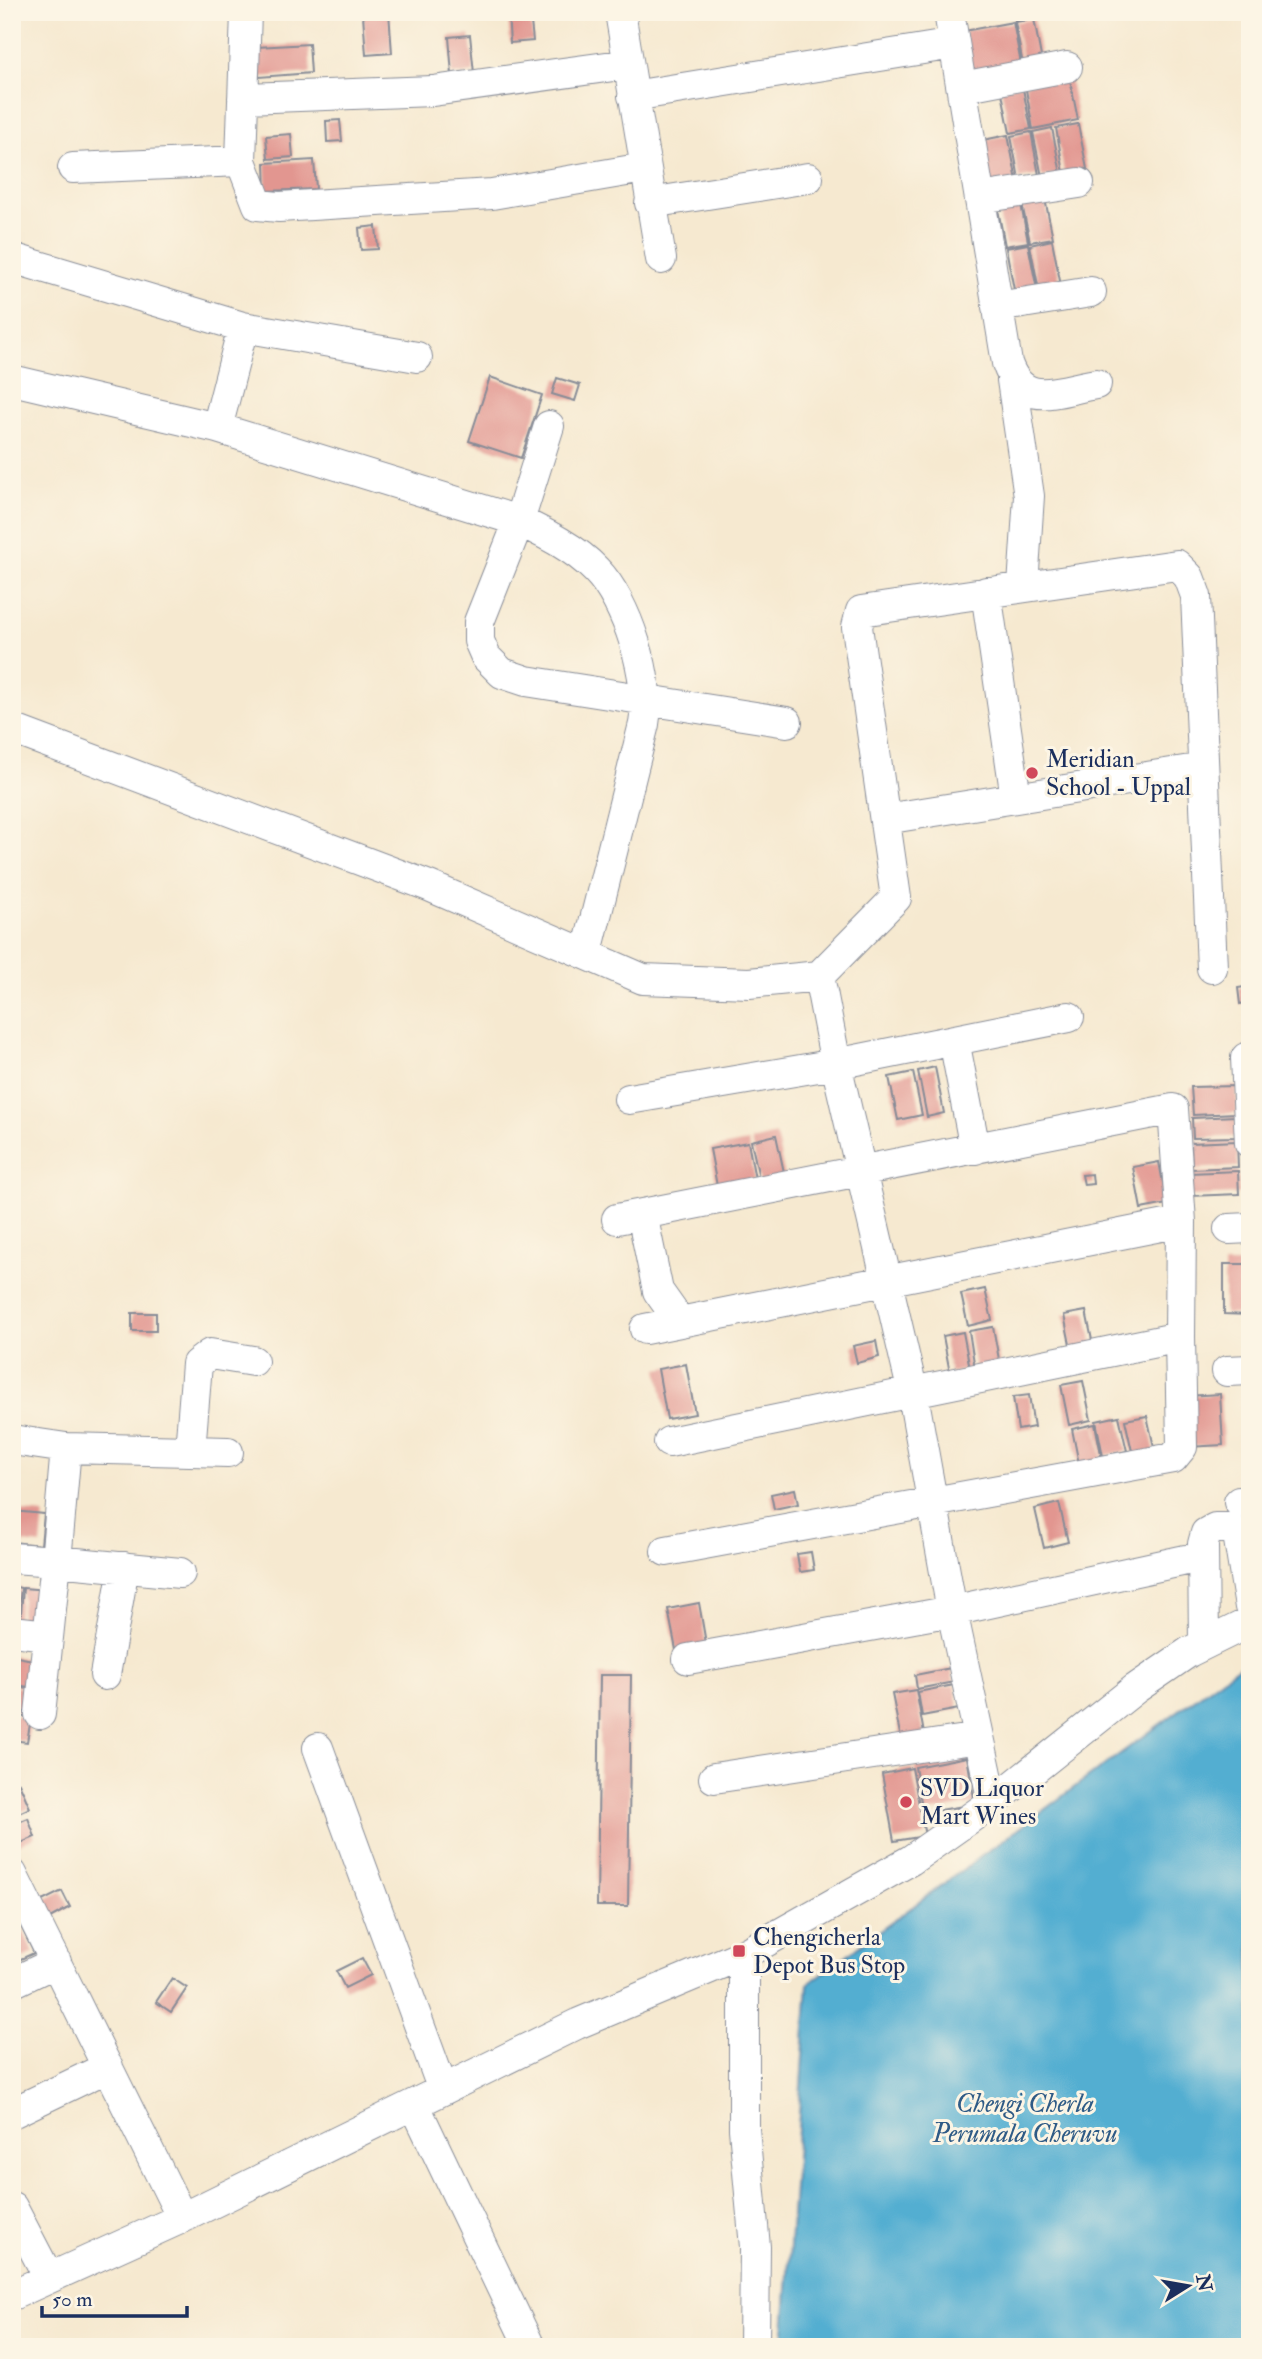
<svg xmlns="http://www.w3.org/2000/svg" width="1262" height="2359" font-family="'IM FELL Double Pica',serif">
<rect width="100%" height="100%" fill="#fcf5e5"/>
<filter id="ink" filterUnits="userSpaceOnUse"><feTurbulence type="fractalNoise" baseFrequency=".0143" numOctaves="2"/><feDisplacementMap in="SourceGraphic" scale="14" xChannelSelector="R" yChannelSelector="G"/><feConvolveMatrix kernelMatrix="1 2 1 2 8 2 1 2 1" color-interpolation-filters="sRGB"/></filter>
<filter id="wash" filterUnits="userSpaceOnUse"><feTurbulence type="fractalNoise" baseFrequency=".00686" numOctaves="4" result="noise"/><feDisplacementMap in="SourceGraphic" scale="28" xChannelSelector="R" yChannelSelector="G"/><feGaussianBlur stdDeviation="1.57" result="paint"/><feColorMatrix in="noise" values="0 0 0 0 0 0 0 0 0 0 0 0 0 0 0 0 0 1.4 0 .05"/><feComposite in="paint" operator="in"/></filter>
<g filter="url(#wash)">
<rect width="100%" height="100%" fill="#f6e9d0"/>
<path fill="#53aed1" stroke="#376e98" stroke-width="2" d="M 1250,1658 L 1250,2347 L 783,2347 L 808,1984 Z"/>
<g id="blocks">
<path fill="#e29690" d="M 389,12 L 392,53 L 366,55 L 363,15 Z
M 508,12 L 530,12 L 533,41 L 510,43 Z
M 1013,12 L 1033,12 L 1034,16 L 1015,20 Z
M 1034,19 L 1042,62 L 1023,65 L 1015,22 Z
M 1013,22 L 1021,64 L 972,72 L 964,31 Z
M 470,35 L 474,73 L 452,75 L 449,37 Z
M 309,44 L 311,73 L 259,77 L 257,47 Z
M 1069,75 L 1078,120 L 1033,129 L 1025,84 Z
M 1022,84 L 1031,129 L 1010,133 L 1001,88 Z
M 340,120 L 342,141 L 327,142 L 326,121 Z
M 1078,124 L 1087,169 L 1064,173 L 1056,128 Z
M 1052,128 L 1061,174 L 1042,177 L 1033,132 Z
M 1031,132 L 1039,175 L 1019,179 L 1011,136 Z
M 291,134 L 293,157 L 268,159 L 266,136 Z
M 1008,135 L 1017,181 L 991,185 L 983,140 Z
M 314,160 L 316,189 L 266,191 L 265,163 Z
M 1044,194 L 1053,238 L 1030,242 L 1021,199 Z
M 1020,199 L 1028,242 L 1005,246 L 997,204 Z
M 376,226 L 378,249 L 361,250 L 359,228 Z
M 1052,240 L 1061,286 L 1039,290 L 1030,245 Z
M 1028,244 L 1037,290 L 1015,295 L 1006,248 Z
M 490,377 L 542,395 L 521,458 L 469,441 Z
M 557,378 L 580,385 L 575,401 L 552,394 Z
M 1250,986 L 1250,1002 L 1240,1004 L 1238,988 Z
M 935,1067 L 944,1113 L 927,1117 L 918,1071 Z
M 913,1072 L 922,1115 L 898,1120 L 889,1077 Z
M 1237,1086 L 1237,1113 L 1193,1115 L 1191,1087 Z
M 1236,1116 L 1236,1137 L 1193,1138 L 1192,1118 Z
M 776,1135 L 785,1177 L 760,1182 L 751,1141 Z
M 1237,1141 L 1238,1167 L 1192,1169 L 1191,1143 Z
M 748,1142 L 755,1179 L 717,1186 L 710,1149 Z
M 1159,1162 L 1167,1204 L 1141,1209 L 1133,1167 Z
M 1238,1171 L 1239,1194 L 1190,1196 L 1189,1173 Z
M 1092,1174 L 1093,1184 L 1084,1185 L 1082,1175 Z
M 1224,1264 L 1250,1264 L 1250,1315 L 1224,1314 Z
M 985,1289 L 992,1320 L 968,1326 L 961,1294 Z
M 1086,1311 L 1094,1350 L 1072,1354 L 1064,1315 Z
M 132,1313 L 156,1313 L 156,1331 L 132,1331 Z
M 993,1327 L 1000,1365 L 975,1369 L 969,1331 Z
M 963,1332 L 970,1369 L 950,1373 L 943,1336 Z
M 876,1341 L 879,1357 L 857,1363 L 853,1346 Z
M 686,1364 L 695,1414 L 667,1419 L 658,1369 Z
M 1083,1381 L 1091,1420 L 1069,1425 L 1061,1385 Z
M 1220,1394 L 1223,1445 L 1188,1447 L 1186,1396 Z
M 1029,1395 L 1034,1427 L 1018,1430 L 1013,1397 Z
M 1119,1416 L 1127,1451 L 1103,1456 L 1096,1421 Z
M 1147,1416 L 1156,1456 L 1134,1460 L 1125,1420 Z
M 1095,1424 L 1103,1464 L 1080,1469 L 1072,1429 Z
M 795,1489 L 798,1504 L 774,1509 L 771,1494 Z
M 1059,1503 L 1068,1542 L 1044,1548 L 1035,1509 Z
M 12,1511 L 44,1514 L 41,1545 L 12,1542 Z
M 811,1552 L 814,1570 L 800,1572 L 797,1554 Z
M 12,1586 L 21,1588 L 17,1625 L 12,1624 Z
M 23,1588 L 46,1590 L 42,1628 L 20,1626 Z
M 699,1603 L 707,1649 L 677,1655 L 668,1609 Z
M 12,1656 L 38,1661 L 34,1688 L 12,1684 Z
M 951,1668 L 954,1682 L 917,1689 L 915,1675 Z
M 600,1675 L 631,1675 L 628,1906 L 597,1906 Z
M 954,1685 L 959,1709 L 922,1716 L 918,1692 Z
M 12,1686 L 33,1690 L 29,1713 L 12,1710 Z
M 916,1690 L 925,1739 L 902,1744 L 892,1694 Z
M 12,1715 L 31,1718 L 27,1742 L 12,1740 Z
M 967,1757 L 975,1804 L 923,1813 L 915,1767 Z
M 912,1768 L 925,1836 L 894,1841 L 882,1774 Z
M 19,1783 L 30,1808 L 12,1816 L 12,1787 Z
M 28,1818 L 35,1837 L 12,1847 L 12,1825 Z
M 62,1891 L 70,1907 L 48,1919 L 40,1902 Z
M 15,1914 L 34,1953 L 12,1963 L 12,1915 Z
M 362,1958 L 371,1975 L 345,1988 L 336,1971 Z
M 172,1978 L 187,1988 L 171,2012 L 156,2002 Z"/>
</g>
</g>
<g filter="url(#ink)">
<use href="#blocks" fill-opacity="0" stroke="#888c97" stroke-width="2"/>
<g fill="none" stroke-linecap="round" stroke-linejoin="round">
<defs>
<path id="minor" d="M 246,12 L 241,161 L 258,205 L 279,207 L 492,194 L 644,168
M 620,12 L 661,259
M 949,12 L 1007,363 C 1023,410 1058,390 1096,384
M 962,87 L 1067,67
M 633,96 L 954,44
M 243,98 L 433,91 L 628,64
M 73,168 L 241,161
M 980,198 L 1079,183
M 650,203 L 808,178
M 12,258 L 243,327 L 417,357
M 997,307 L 1091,292
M 12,380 L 217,428 L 519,521 L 549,426
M 1012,380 L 1029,496 L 1023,586
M 217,428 L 243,327
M 986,592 L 1016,798
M 12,729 L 429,886 L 643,979 L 749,983 L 819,976 L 896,898 L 857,627 L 861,611 L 1177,565 L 1189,577 L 1196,596 L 1212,968
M 885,819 L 1203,768
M 587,952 L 644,724 C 652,681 627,601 596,570 C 575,548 546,534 519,521 L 479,622 L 479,641 L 486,657 L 502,673 L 526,681 L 787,722
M 819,976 L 836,1064 L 912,1389 L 952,1611 L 993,1802
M 954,1040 L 975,1149
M 1246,1058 L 1250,1143
M 629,1099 L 836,1064 L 1069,1017
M 642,1214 L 658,1291 L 680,1322
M 617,1219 L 1173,1109 L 1181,1222 L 1180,1337 L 669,1442
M 1229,1229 L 1250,1228
M 645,1329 L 1181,1222
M 1227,1371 L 1250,1370
M 12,1440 L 66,1448 L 190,1451 L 197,1364 L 210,1354 L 253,1361
M 190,1451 L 228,1452
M 1239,1502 L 1250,1502
M 666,1551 L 1173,1458 L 1182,1447 L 1180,1337
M 12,1558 L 56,1561 L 66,1448
M 12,1631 L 48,1635
M 1204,1644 L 1203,1544 L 1206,1533 L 1215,1528 L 1231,1528 L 1238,1534 L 1250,1607
M 688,1659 L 952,1611 L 1186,1560
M 105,1675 L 124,1567
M 40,1714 L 56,1561 L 180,1573
M 318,1748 L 443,2090
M 714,1778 L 979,1738
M 12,1874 L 182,2218
M 744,1954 L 744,2129 L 755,2247 L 754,2347
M 12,1983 L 56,1962
M 414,2104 L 530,2347
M 12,2113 L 108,2067
M 12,2207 L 49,2278
M 12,2295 L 182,2218 L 577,2024 L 744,1954 L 911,1860 L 993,1802 L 1135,1689 L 1189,1652 L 1250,1622"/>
</defs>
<use href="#minor" stroke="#888c97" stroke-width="32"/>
<use href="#minor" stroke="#fff" stroke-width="30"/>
</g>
</g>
<g fill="#d1495b" stroke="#fcf5e5" stroke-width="2.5">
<circle cx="1032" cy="773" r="7"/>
<circle cx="906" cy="1802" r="7"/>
<rect x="732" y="1944" width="14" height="14" rx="3.5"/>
</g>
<g text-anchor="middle" stroke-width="6" stroke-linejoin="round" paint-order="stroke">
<g font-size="24" fill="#1b2f5e" stroke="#fcf5e5" text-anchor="start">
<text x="1046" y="767">Meridian<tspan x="1046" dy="28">School - Uppal</tspan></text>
<text x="920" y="1796">SVD Liquor<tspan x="920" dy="28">Mart Wines</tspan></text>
<text x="753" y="1945">Chengicherla<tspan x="753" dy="28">Depot Bus Stop</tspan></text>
</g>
<g font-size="26" font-style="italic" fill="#2f5b86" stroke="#fcf5e5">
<text x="1025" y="2112">Chengi Cherla<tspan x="1025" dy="30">Perumala Cheruvu</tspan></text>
</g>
</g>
<rect width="1262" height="2359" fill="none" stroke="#fcf5e5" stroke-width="42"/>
<g transform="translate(1188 2286) rotate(79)" stroke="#fcf5e5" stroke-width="5" paint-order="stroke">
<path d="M0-5L12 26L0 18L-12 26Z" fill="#1b2f5e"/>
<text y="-10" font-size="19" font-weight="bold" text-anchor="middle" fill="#1b2f5e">N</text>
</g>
<path d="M42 2306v10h145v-10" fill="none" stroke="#1b2f5e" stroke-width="3.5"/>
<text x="52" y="2306" font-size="21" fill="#1b2f5e" stroke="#fcf5e5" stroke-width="5" paint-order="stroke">50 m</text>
</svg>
